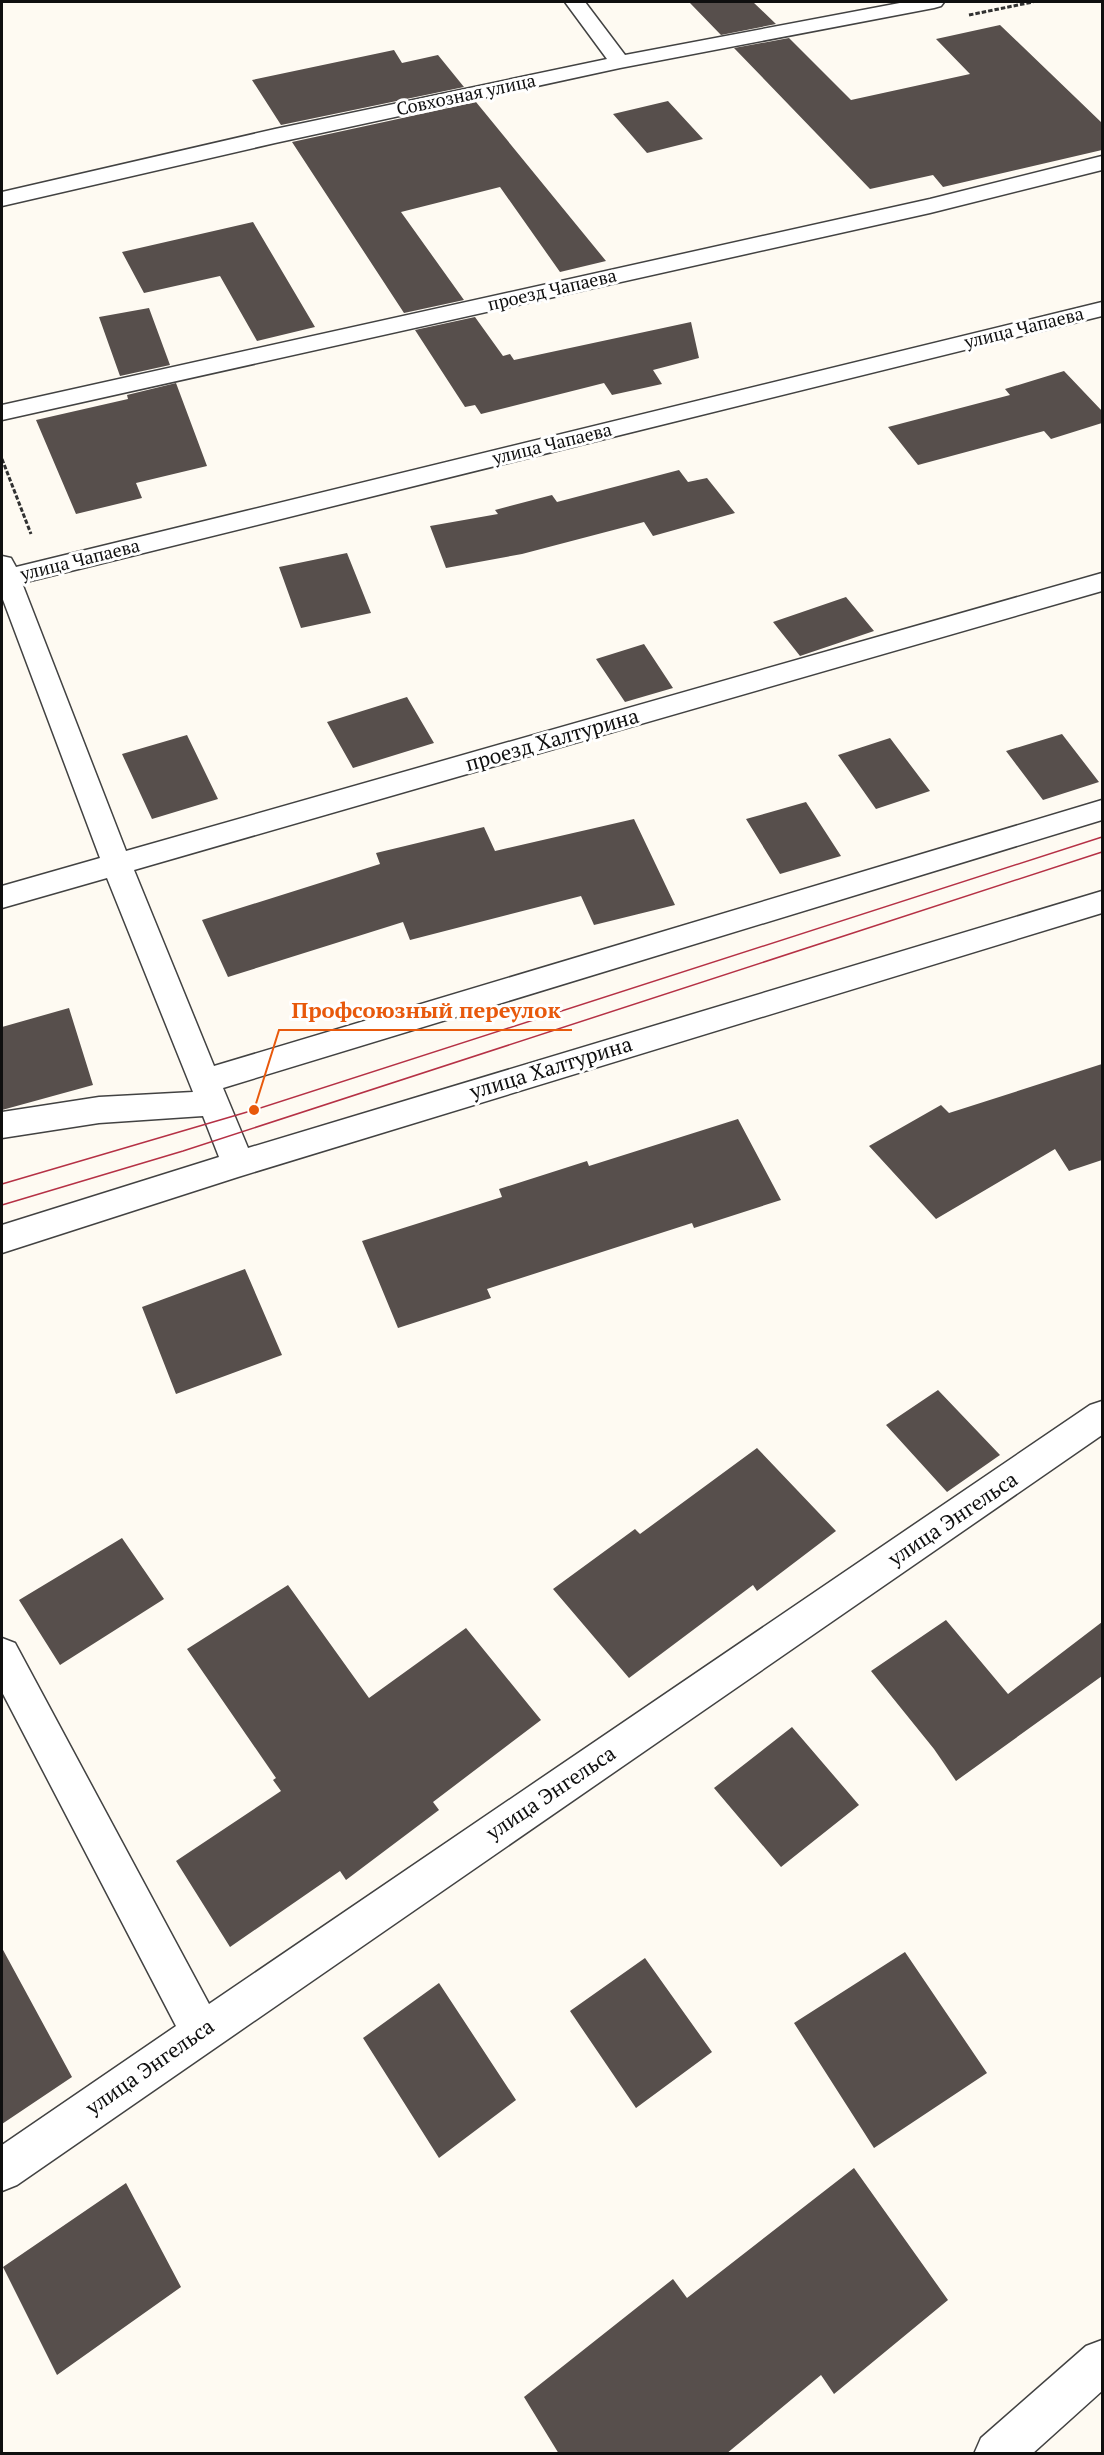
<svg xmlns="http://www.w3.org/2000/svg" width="1104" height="2455" font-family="'PT Serif',serif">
<rect width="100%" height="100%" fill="#fefaf2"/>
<path fill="#574f4c" d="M 689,2 L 753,2 L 776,24 L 721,35 Z
M 1000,25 L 1102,123 L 1102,150 L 943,187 L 933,175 L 870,189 L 734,48 L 789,38 L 851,100 L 970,74 L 936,39 Z
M 394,50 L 402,63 L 438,55 L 464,87 L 281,125 L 252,80 Z
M 668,101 L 703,139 L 647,153 L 613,114 Z
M 476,102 L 606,261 L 560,272 L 500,187 L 401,212 L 464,300 L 404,313 L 292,142 Z
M 253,222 L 315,327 L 257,341 L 220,276 L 144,293 L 122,252 Z
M 149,308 L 170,365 L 120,376 L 99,317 Z
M 475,317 L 503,356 L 510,354 L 514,360 L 691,322 L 699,358 L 653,370 L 662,384 L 612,395 L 604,383 L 481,414 L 475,405 L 465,407 L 415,330 Z
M 1064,371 L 1102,411 L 1102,423 L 1051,439 L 1044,431 L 918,465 L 888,427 L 1010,395 L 1005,389 Z
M 176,383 L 207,466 L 136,483 L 142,498 L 76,514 L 36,420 L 128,399 L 127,395 Z
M 679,470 L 688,482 L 707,478 L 735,513 L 653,536 L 644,522 L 522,554 L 446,568 L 430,526 L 498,514 L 495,510 L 552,495 L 557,502 Z
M 347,553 L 371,613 L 301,628 L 279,567 Z
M 846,597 L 874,631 L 800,656 L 773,622 Z
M 644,644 L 673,688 L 625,702 L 596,659 Z
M 407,697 L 434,743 L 353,768 L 327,722 Z
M 1062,734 L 1099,782 L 1043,800 L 1006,751 Z
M 187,735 L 218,799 L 152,819 L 122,754 Z
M 890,738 L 930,791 L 876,809 L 838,755 Z
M 806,802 L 841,856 L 780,874 L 746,819 Z
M 634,819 L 675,905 L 594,925 L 581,896 L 410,940 L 403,922 L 228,977 L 202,920 L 380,864 L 376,853 L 484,827 L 495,851 Z
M 69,1008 L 93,1085 L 2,1110 L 2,1027 Z
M 1102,1064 L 1102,1160 L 1069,1171 L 1055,1149 L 936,1219 L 869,1146 L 941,1105 L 949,1113 Z
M 738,1119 L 781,1200 L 694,1228 L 692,1223 L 487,1289 L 491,1298 L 398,1328 L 362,1241 L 502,1197 L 499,1189 L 587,1161 L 589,1166 Z
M 245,1269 L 282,1355 L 176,1394 L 142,1307 Z
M 938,1390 L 1000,1455 L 947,1492 L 886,1425 Z
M 757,1448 L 836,1531 L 757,1591 L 753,1585 L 629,1678 L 553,1589 L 635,1529 L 640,1534 Z
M 122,1538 L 164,1599 L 60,1665 L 19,1600 Z
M 288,1585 L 369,1698 L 466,1628 L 541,1720 L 433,1802 L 439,1810 L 346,1880 L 340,1871 L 230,1947 L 176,1861 L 281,1791 L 273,1780 L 276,1778 L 187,1649 Z
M 946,1620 L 1008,1694 L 1102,1622 L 1102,1676 L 956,1781 L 934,1749 L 871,1671 Z
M 792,1727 L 859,1805 L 781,1867 L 714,1788 Z
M 2,1948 L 72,2077 L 2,2124 Z
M 905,1952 L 987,2073 L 874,2148 L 794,2023 Z
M 645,1958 L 712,2052 L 636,2108 L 570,2011 Z
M 439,1983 L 516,2100 L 439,2158 L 363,2038 Z
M 854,2168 L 948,2300 L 834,2394 L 821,2375 L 726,2454 L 559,2454 L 524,2397 L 673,2279 L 687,2298 Z
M 126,2183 L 181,2287 L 57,2375 L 3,2267 Z"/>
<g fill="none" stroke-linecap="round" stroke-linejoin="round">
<defs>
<path id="minor" d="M 565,2 L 585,2 L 625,55 L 905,2 L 944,2 L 941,6 L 934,8 L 620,68 L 275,143 L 2,206 L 2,192 L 275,129 L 607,59 Z
M 1102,156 L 1102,170 L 930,213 L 2,420 L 2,405 L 930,199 Z
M 1102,302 L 1102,316 L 22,583 L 126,851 L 1102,573 L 1102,591 L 134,870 L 214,1066 L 1102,800 L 1102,820 L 223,1088 L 248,1148 L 1102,891 L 1102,913 L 238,1177 L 2,1253 L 2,1225 L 219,1157 L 203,1116 L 99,1123 L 2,1138 L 2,1112 L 99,1097 L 193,1092 L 107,878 L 2,908 L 2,886 L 100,858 L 2,597 L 2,556 L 11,558 L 16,567 Z
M 1102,1401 L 1102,1435 L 17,2185 L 2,2191 L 2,2145 L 176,2026 L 2,1692 L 2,1638 L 15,1643 L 209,2004 L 1090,1405 Z
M 1102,2340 L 1102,2391 L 1032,2454 L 974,2454 L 981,2438 L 1086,2346 Z"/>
</defs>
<use href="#minor" stroke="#424242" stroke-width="3"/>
<path stroke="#313131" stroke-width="3" stroke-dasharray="4.5 2" stroke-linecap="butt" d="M 969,15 L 1033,2
M 2,459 L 31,534"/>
<use href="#minor" fill="#fff" fill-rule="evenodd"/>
<path stroke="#b53145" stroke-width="1.5" d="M 2,1184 L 254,1110 L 1102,837
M 2,1205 L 183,1151 L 1102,852"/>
</g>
<g text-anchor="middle" stroke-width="6" stroke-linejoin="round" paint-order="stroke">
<g font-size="18" fill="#0f0f0f" stroke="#fff">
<text transform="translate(466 95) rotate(-12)" y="6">Совхозная улица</text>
<text transform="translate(552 290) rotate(-13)" y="6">проезд Чапаева</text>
<text transform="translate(1024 328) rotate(-14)" y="6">улица Чапаева</text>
<text transform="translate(552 444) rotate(-14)" y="6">улица Чапаева</text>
<text transform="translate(80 560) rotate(-14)" y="6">улица Чапаева</text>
</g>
<g font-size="21" fill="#0f0f0f" stroke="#fff">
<text transform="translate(552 740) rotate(-16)" y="7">проезд Халтурина</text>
<text transform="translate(551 1068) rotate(-17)" y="7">улица Халтурина</text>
<text transform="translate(953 1519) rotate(-34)" y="7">улица Энгельса</text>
<text transform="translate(551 1793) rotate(-34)" y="7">улица Энгельса</text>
<text transform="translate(150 2067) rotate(-35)" y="7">улица Энгельса</text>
</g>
</g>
<path fill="none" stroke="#e8590c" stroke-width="2" d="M254 1110L279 1030H572"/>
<circle fill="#e8590c" stroke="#fff" stroke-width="2" cx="254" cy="1110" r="6"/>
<g font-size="22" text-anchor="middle" font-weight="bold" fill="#e8590c" stroke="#fff" stroke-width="6" stroke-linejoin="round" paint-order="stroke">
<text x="426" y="1018">Профсоюзный переулок</text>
</g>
<rect width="1104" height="2455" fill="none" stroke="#0f0f0f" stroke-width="6"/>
</svg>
